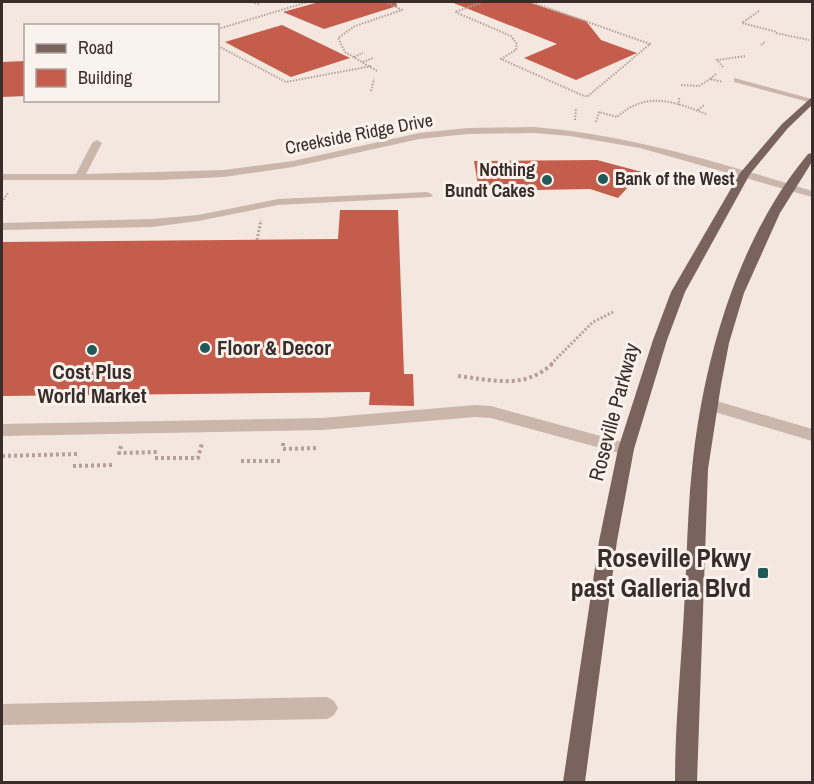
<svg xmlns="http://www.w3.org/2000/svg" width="814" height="784" font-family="'Archivo Narrow',sans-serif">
<rect width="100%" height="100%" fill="#f3e7df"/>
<path fill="#c45d4c" d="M 319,2 L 396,2 L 397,6 L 324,29 L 283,12 Z
M 451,2 L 528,2 L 586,21 L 601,40 L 637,53 L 576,80 L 524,58 L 557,44 Z
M 282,25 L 350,58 L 291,77 L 225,42 Z
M 26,61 L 26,96 L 2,97 L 2,62 Z
M 597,160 L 642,172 L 618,198 L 590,189 L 479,191 L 474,161 Z
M 340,210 L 398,210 L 404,374 L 413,374 L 414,406 L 369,405 L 370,392 L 2,396 L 2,242 L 338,239 Z"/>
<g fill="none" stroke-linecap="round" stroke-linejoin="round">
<path stroke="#b7a095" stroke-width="2" stroke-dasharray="1.5 1.5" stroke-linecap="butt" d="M 252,2 L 260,5
M 483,2 L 455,12 L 511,36 L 517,44 L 516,50 L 501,59 L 584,96 L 588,96 L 650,44 L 531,2
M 759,11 L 742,23 L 777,32
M 218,29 L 308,2
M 776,33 L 809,40
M 761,45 L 765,42
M 218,46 L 286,82 L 372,66
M 354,57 L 363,53
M 363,62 L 373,58
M 723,67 L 717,60 L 746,56
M 377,71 L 345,52 L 338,38 L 355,26 L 402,10 L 386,2
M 716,74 L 710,79 L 723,82
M 681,85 L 699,86 L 710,79
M 371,91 L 374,79
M 679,98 L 679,105
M 698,110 L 704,105
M 575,120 L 576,108
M 596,122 L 599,112 L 617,117 C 646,91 673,101 706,114
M 2,202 L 8,193"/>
<path stroke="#b7a095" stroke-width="3" stroke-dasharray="2 2" stroke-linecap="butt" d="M 257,240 L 261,220
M 551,364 L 593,322 L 613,312"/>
<path stroke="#b7a095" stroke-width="4" stroke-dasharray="3 3" stroke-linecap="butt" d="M 458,376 C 493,380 525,390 553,363
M 283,443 L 283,449 L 319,448
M 121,446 L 119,453 L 157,452
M 2,456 L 78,454
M 155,458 L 198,458 L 202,443
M 241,461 L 282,461
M 73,466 L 114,465"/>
<path fill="#cbb6ab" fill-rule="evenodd" d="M 734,78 L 812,99 L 812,103 L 734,82 Z
M 534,127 C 630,135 721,163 812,191 L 812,197 L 640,148 L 570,136 L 534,133 L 468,134 L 419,139 L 293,167 L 224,177 L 161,180 L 2,180 L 2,174 L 76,174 L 92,143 L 97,140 L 102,143 L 86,174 L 224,170 L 293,161 L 419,133 L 468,128 Z
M 427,192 L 433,195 L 431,197 L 278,205 L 198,221 L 152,227 L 2,230 L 2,223 L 152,219 L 198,215 L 278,199 Z
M 710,399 L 812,429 L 812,441 L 705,409 L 702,405 L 705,401 Z
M 475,405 L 491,406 L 626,443 L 632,445 L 634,449 L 632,453 L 626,455 L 491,418 L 475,417 L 322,430 L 2,436 L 2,424 L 322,418 Z
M 327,697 L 334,701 L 338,708 L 334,715 L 327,719 L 2,725 L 2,704 Z"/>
<path fill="#7a635c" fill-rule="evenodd" d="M 812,97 L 812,105 L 788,128 L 750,174 L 685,292 L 667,340 L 634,449 L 617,541 L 585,782 L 563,782 L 599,541 L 618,449 L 653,340 L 671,292 L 740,173 L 782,124 Z
M 812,153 L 812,162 L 780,213 L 744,293 L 729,343 L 721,385 L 708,469 L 697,782 L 675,782 C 675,725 681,667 684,610 C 687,563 687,516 692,469 C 703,361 737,239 808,154 Z"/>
</g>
<g fill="#205a58" stroke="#faf2ec" stroke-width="2">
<circle cx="603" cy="179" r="6"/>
<circle cx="547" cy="180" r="6"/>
<circle cx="205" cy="348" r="6"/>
<circle cx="92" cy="350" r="6"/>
<rect x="757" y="567" width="12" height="12" rx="3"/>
</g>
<g text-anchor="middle" stroke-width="6" stroke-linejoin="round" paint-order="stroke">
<g font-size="18" fill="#392d2a" stroke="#faf2ec">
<text transform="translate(359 134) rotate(-11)" y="6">Creekside Ridge Drive</text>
</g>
<g font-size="18" font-weight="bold" fill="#392d2a" stroke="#faf2ec" text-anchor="end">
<text x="535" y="176">Nothing<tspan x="535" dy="21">Bundt Cakes</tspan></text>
<text x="615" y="185" text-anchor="start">Bank of the West</text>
</g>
<g font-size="21" font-weight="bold" fill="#392d2a" stroke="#faf2ec" text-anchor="start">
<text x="217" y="355">Floor &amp; Decor</text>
<text x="92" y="379" text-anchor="middle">Cost Plus<tspan x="92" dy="24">World Market</tspan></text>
</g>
<g font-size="21" fill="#392d2a" stroke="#faf2ec">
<text transform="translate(614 412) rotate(-75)" y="7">Roseville Parkway</text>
</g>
<g font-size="26" font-weight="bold" fill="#392d2a" stroke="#faf2ec" text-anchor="end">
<text x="751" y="567">Roseville Pkwy<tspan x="751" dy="30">past Galleria Blvd</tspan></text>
</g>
</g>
<rect width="814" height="784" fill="none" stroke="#392d2a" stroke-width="6"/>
<rect x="24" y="24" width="195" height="78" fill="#faf2ec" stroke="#ada39e" stroke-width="1.5"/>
<rect x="36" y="44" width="30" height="9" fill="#7a635c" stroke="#ada39e" stroke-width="1.5"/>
<text x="78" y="54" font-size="18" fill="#392d2a">Road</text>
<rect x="36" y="69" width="30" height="18" fill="#c45d4c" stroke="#ada39e" stroke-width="1.5"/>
<text x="78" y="84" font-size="18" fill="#392d2a">Building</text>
</svg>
